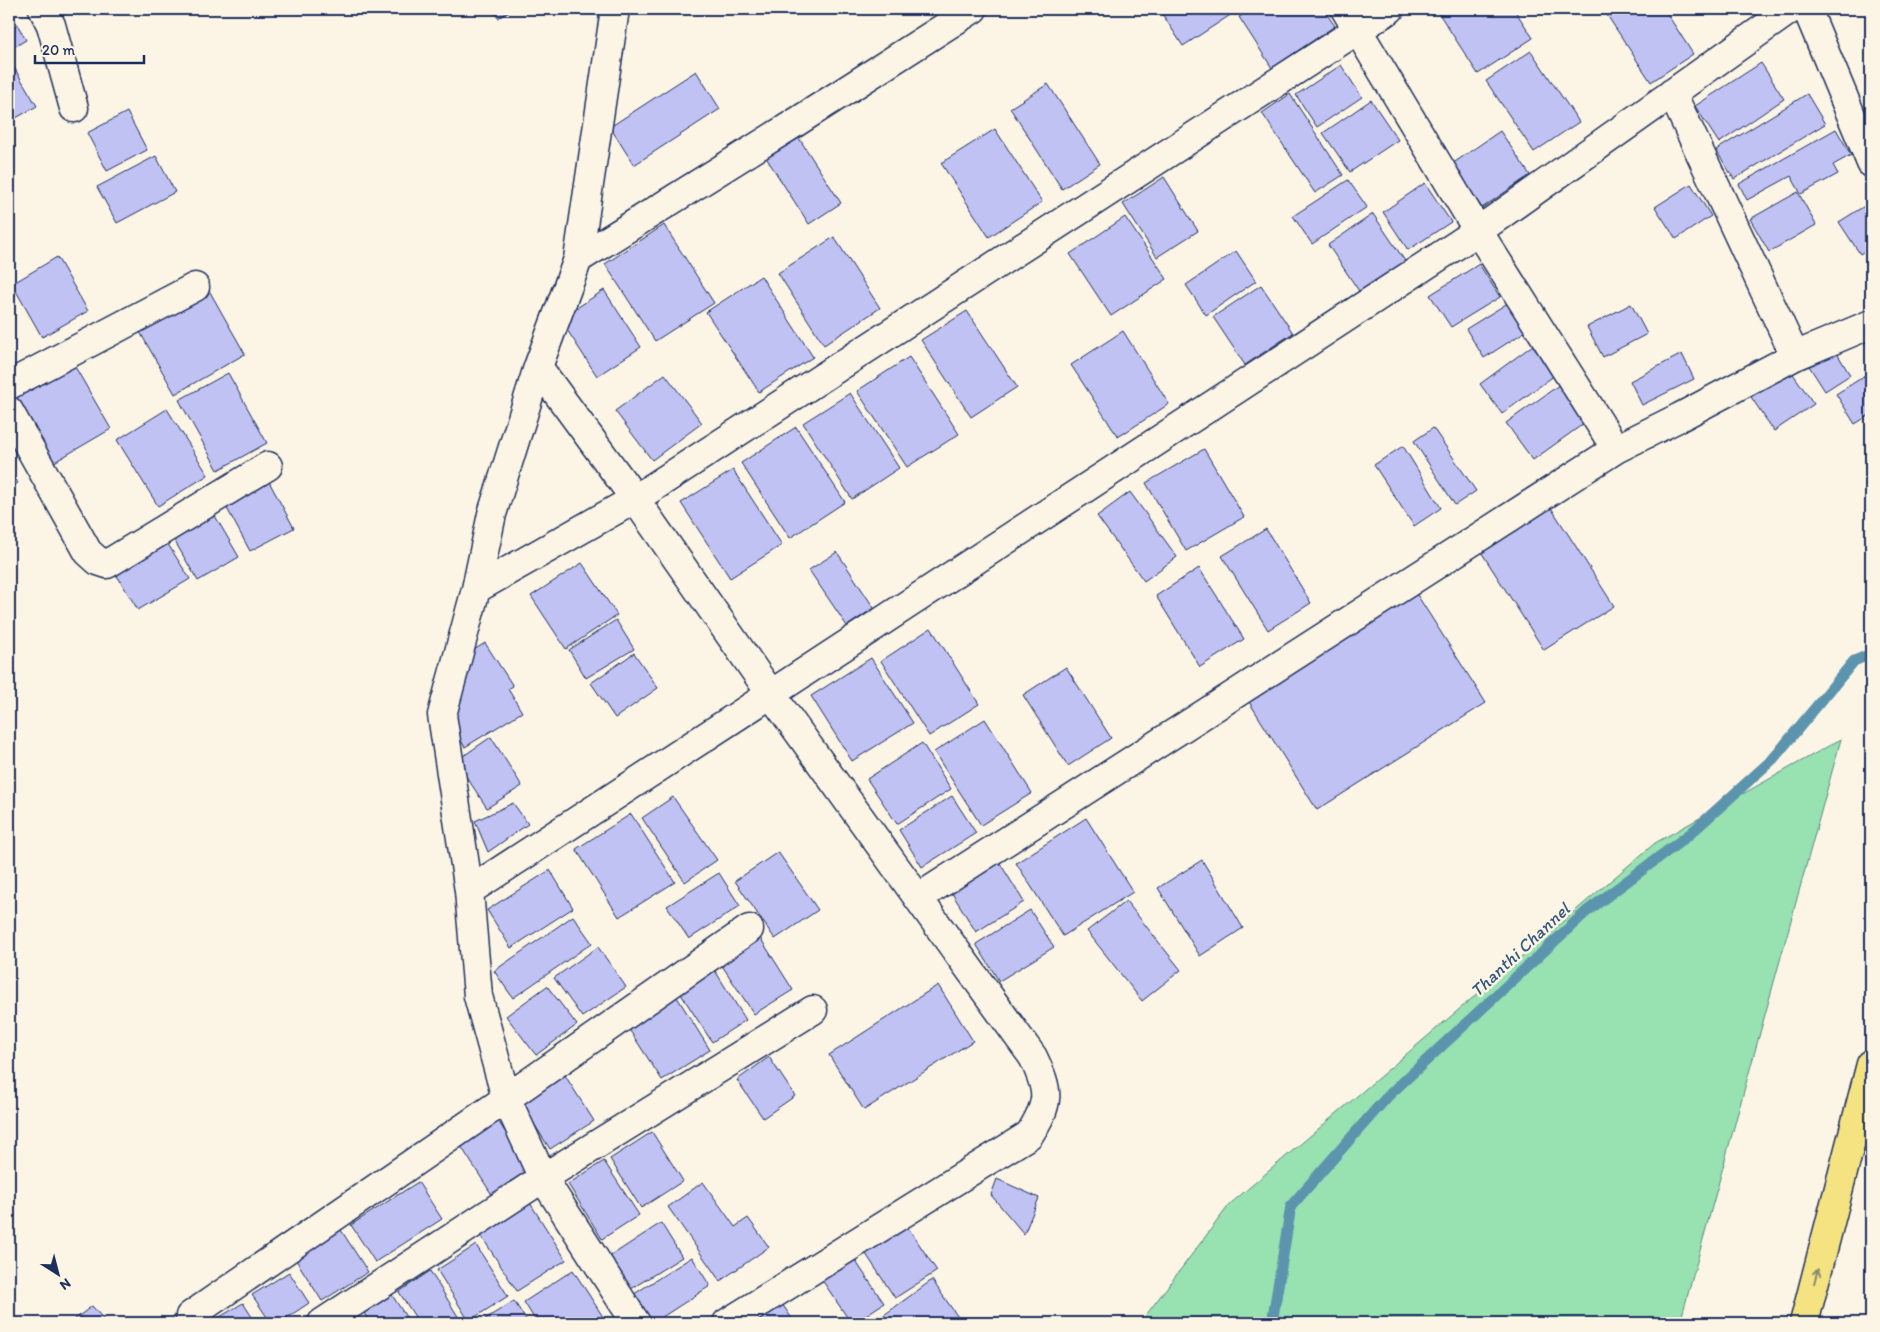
<svg xmlns="http://www.w3.org/2000/svg" width="1880" height="1332" font-family="Itim,sans-serif">
<rect width="100%" height="100%" fill="#fcf5e5"/>
<filter id="ink" filterUnits="userSpaceOnUse"><feTurbulence type="fractalNoise" baseFrequency=".02" numOctaves="2"/><feDisplacementMap in="SourceGraphic" scale="10" xChannelSelector="R" yChannelSelector="G"/><feConvolveMatrix kernelMatrix="1 2 1 2 8 2 1 2 1" color-interpolation-filters="sRGB"/></filter>
<g filter="url(#ink)">
<path fill="#98e1b1" stroke="#5a8888" d="M 1841,739 L 1680,1323 L 1140,1323 L 1230,1204 L 1655,843 Z"/>
<g fill="none" stroke-linecap="round" stroke-linejoin="round">
<path stroke="#5c94ae" stroke-width="11" d="M 1272,1323 L 1291,1206 L 1388,1096 L 1586,912 L 1690,834 L 1773,759 L 1854,661 L 1871,654"/>
</g>
<path fill="#c1c2f4" stroke="#1b2f5e" d="M 492,9 L 513,9 L 498,18 Z
M 1159,9 L 1237,9 L 1238,10 L 1183,46 Z
M 1252,9 L 1323,9 L 1335,26 L 1272,68 L 1239,17 Z
M 1436,9 L 1514,9 L 1533,38 L 1478,74 Z
M 1603,9 L 1664,9 L 1693,54 L 1651,82 Z
M 9,10 L 26,40 L 9,50 Z
M 1531,51 L 1579,122 L 1534,152 L 1486,81 Z
M 9,59 L 37,106 L 9,122 Z
M 1761,63 L 1784,99 L 1719,143 L 1695,106 Z
M 1341,65 L 1362,97 L 1317,127 L 1296,95 Z
M 696,71 L 720,109 L 634,165 L 610,127 Z
M 1048,84 L 1100,164 L 1062,189 L 1010,108 Z
M 1290,94 L 1343,175 L 1315,193 L 1262,113 Z
M 1807,94 L 1825,124 L 1734,179 L 1716,150 Z
M 1371,100 L 1398,140 L 1350,172 L 1323,133 Z
M 127,112 L 147,150 L 107,171 L 87,133 Z
M 995,129 L 1042,202 L 989,237 L 941,163 Z
M 1836,129 L 1851,155 L 1833,165 L 1838,174 L 1801,194 L 1791,176 L 1747,200 L 1739,184 Z
M 1500,131 L 1530,175 L 1482,208 L 1452,164 Z
M 795,132 L 841,203 L 809,224 L 763,153 Z
M 156,156 L 175,192 L 117,223 L 97,187 Z
M 1164,177 L 1198,231 L 1157,257 L 1123,204 Z
M 1348,180 L 1367,207 L 1312,244 L 1293,216 Z
M 1425,183 L 1451,222 L 1408,250 L 1383,212 Z
M 1691,184 L 1711,216 L 1676,239 L 1655,207 Z
M 1798,192 L 1816,225 L 1769,252 L 1750,219 Z
M 1866,205 L 1871,214 L 1871,247 L 1860,254 L 1839,222 Z
M 1373,214 L 1407,264 L 1361,294 L 1328,245 Z
M 1125,217 L 1167,279 L 1111,316 L 1070,254 Z
M 9,221 L 14,230 L 9,233 Z
M 664,225 L 714,303 L 655,341 L 605,264 Z
M 834,237 L 880,308 L 824,345 L 778,273 Z
M 1236,251 L 1256,281 L 1206,315 L 1186,285 Z
M 57,257 L 88,311 L 42,337 L 12,284 Z
M 1479,264 L 1500,297 L 1451,327 L 1430,295 Z
M 761,276 L 813,357 L 759,392 L 706,312 Z
M 206,285 L 245,354 L 175,394 L 136,325 Z
M 1261,285 L 1293,333 L 1245,365 L 1213,317 Z
M 604,290 L 641,347 L 597,376 L 560,319 Z
M 1511,301 L 1529,329 L 1484,358 L 1466,329 Z
M 1631,304 L 1647,334 L 1603,357 L 1587,327 Z
M 967,311 L 1017,387 L 971,417 L 921,340 Z
M 1123,331 L 1169,404 L 1118,437 L 1071,365 Z
M 1533,345 L 1555,375 L 1502,414 L 1480,384 Z
M 1835,350 L 1850,375 L 1825,391 L 1809,366 Z
M 1682,354 L 1694,379 L 1642,405 L 1630,381 Z
M 909,357 L 959,434 L 907,467 L 857,391 Z
M 74,365 L 111,429 L 51,464 L 14,399 Z
M 1791,371 L 1814,404 L 1774,431 L 1751,397 Z
M 1871,372 L 1871,414 L 1855,424 L 1836,394 Z
M 228,373 L 267,443 L 218,470 L 179,400 Z
M 665,374 L 702,423 L 652,460 L 615,411 Z
M 1559,385 L 1586,422 L 1533,460 L 1506,423 Z
M 850,393 L 899,468 L 852,499 L 803,423 Z
M 167,409 L 208,475 L 158,506 L 117,440 Z
M 796,427 L 845,502 L 790,538 L 741,463 Z
M 1433,428 L 1476,491 L 1455,505 L 1414,441 Z
M 1403,446 L 1441,508 L 1414,526 L 1374,465 Z
M 1204,449 L 1244,517 L 1186,551 L 1146,483 Z
M 733,470 L 782,545 L 730,578 L 681,503 Z
M 9,471 L 18,483 L 9,489 Z
M 267,478 L 294,528 L 250,551 L 223,501 Z
M 1130,492 L 1177,557 L 1144,581 L 1097,516 Z
M 1548,503 L 1614,606 L 1544,650 L 1478,547 Z
M 211,509 L 239,557 L 198,581 L 170,533 Z
M 1266,529 L 1311,603 L 1268,630 L 1222,556 Z
M 164,538 L 190,579 L 138,610 L 113,569 Z
M 837,552 L 874,608 L 847,626 L 809,570 Z
M 582,563 L 617,615 L 566,649 L 531,596 Z
M 1199,568 L 1244,639 L 1200,667 L 1156,596 Z
M 1414,590 L 1486,703 L 1317,810 L 1246,697 Z
M 616,620 L 634,649 L 586,678 L 569,650 Z
M 931,628 L 979,704 L 929,736 L 881,661 Z
M 485,643 L 513,686 L 508,689 L 522,712 L 465,747 L 446,716 L 474,650 Z
M 634,653 L 658,688 L 615,718 L 591,683 Z
M 871,658 L 913,723 L 852,761 L 811,696 Z
M 1066,667 L 1111,738 L 1068,766 L 1023,695 Z
M 985,719 L 1032,793 L 981,825 L 934,752 Z
M 491,737 L 522,786 L 487,808 L 456,761 Z
M 922,743 L 951,789 L 897,824 L 867,779 Z
M 952,796 L 976,833 L 922,867 L 899,830 Z
M 673,797 L 717,860 L 685,882 L 642,818 Z
M 513,803 L 528,824 L 488,852 L 475,821 Z
M 631,814 L 675,882 L 619,917 L 576,849 Z
M 1086,818 L 1133,892 L 1063,936 L 1016,863 Z
M 778,852 L 818,910 L 775,939 L 735,881 Z
M 998,860 L 1024,902 L 976,932 L 950,890 Z
M 1202,860 L 1243,928 L 1200,956 L 1158,888 Z
M 550,870 L 573,908 L 511,948 L 487,910 Z
M 719,873 L 740,906 L 689,939 L 667,906 Z
M 1126,901 L 1181,970 L 1142,1001 L 1087,931 Z
M 1030,910 L 1054,947 L 999,981 L 976,944 Z
M 573,916 L 592,943 L 513,998 L 494,971 Z
M 759,936 L 793,990 L 754,1014 L 719,961 Z
M 598,947 L 626,987 L 582,1017 L 554,978 Z
M 712,966 L 746,1020 L 712,1042 L 677,988 Z
M 938,985 L 973,1041 L 864,1110 L 829,1055 Z
M 547,986 L 577,1025 L 536,1055 L 506,1016 Z
M 672,989 L 710,1050 L 662,1080 L 623,1020 Z
M 769,1057 L 795,1096 L 763,1118 L 737,1080 Z
M 559,1066 L 594,1121 L 550,1149 L 515,1094 Z
M 495,1116 L 534,1177 L 496,1201 L 457,1140 Z
M 652,1132 L 683,1181 L 641,1208 L 610,1159 Z
M 604,1161 L 639,1215 L 602,1239 L 568,1184 Z
M 997,1179 L 1039,1198 L 1024,1234 L 991,1195 Z
M 418,1182 L 442,1219 L 375,1262 L 351,1225 Z
M 703,1182 L 735,1227 L 748,1218 L 769,1247 L 720,1281 L 668,1207 Z
M 530,1203 L 566,1260 L 517,1291 L 480,1234 Z
M 903,1220 L 937,1271 L 895,1298 L 862,1248 Z
M 661,1223 L 682,1257 L 626,1292 L 606,1259 Z
M 341,1230 L 368,1272 L 322,1301 L 296,1260 Z
M 476,1245 L 508,1296 L 469,1321 L 437,1270 Z
M 848,1250 L 884,1303 L 854,1323 L 851,1323 L 816,1271 Z
M 692,1257 L 710,1286 L 653,1323 L 649,1323 L 631,1296 Z
M 573,1270 L 607,1323 L 537,1323 L 524,1302 Z
M 430,1271 L 462,1323 L 419,1323 L 399,1292 Z
M 289,1272 L 309,1303 L 279,1323 L 271,1323 L 252,1295 Z
M 932,1280 L 960,1320 L 956,1323 L 873,1323 Z
M 392,1295 L 410,1323 L 370,1323 L 364,1313 Z
M 778,1298 L 795,1323 L 739,1323 Z
M 514,1301 L 528,1323 L 488,1323 L 485,1319 Z
M 243,1303 L 256,1323 L 210,1323 Z
M 92,1306 L 107,1323 L 70,1323 Z"/>
<g fill="none" stroke-linecap="round" stroke-linejoin="round">
<defs>
<path id="minor" d="M 43,9 L 51,25 L 74,108
M 1345,9 L 1478,231 L 1616,449
M 1390,9 L 635,499 L 771,694 L 1478,231 L 1791,9
M 1807,9 L 1871,163
M 1672,93 L 1795,356
M 578,259 L 795,123 L 973,9
M 9,385 L 195,287
M 9,411 L 88,552 L 98,561 L 107,564 L 268,466
M 476,589 L 635,499 L 538,367
M 469,891 L 442,715 L 476,589 L 492,514 L 538,367 L 578,259 L 615,9
M 190,1316 L 494,1107 L 749,929
M 322,1323 L 543,1178 L 813,1010
M 636,1323 L 543,1178 L 506,1098 L 478,996 L 469,891 L 771,694 L 918,898 L 1616,449 L 1680,417 L 1795,356 L 1871,324
M 727,1323 L 1029,1135 C 1050,1102 1050,1093 1033,1057 L 918,898"/>
<path id="highway" d="M 1804,1323 L 1871,1064"/>
</defs>
<use href="#minor" stroke="#1b2f5e" stroke-width="31"/>
<use href="#highway" stroke="#1b2f5e" stroke-width="31"/>
<use href="#minor" stroke="#fcf5e5" stroke-width="28"/>
<use href="#highway" stroke="#f5e382" stroke-width="28"/>
</g>
<defs><path id="oneway-shaft" d="M-6 0H5M1.5-3L5.5 0L1.5 3" fill="none" stroke-width="1.6" stroke-linecap="round" stroke-linejoin="round" transform="scale(1.25)"/></defs>
<use stroke="#888970" href="#oneway-shaft" transform="translate(1816 1276) rotate(-75)"/>
</g>
<g text-anchor="middle" stroke-width="5" stroke-linejoin="round" paint-order="stroke">
<g font-size="18" font-style="italic" fill="#36597f" stroke="#fcf5e5">
<text transform="translate(1520 950) rotate(-43)" y="6">Thanthi Channel</text>
</g>
</g>
<rect width="1880" height="1332" fill="none" stroke="#fcf5e5" stroke-width="30"/>
<rect x="15" y="15" width="1850" height="1302" fill="none" stroke="#1b2f5e" stroke-width="2" filter="url(#ink)"/>
<g transform="translate(58 1274) rotate(144)" stroke="#fcf5e5" stroke-width="4" paint-order="stroke">
<path d="M0-4L9 19L0 12L-9 19Z" fill="#1b2f5e"/>
<text y="-8" font-size="14" font-weight="bold" text-anchor="middle" fill="#1b2f5e">N</text>
</g>
<path d="M35 55v8h109v-8" fill="none" stroke="#1b2f5e" stroke-width="2.5"/>
<text x="42" y="55" font-size="15" fill="#1b2f5e" stroke="#fcf5e5" stroke-width="4" paint-order="stroke">20 m</text>
</svg>
